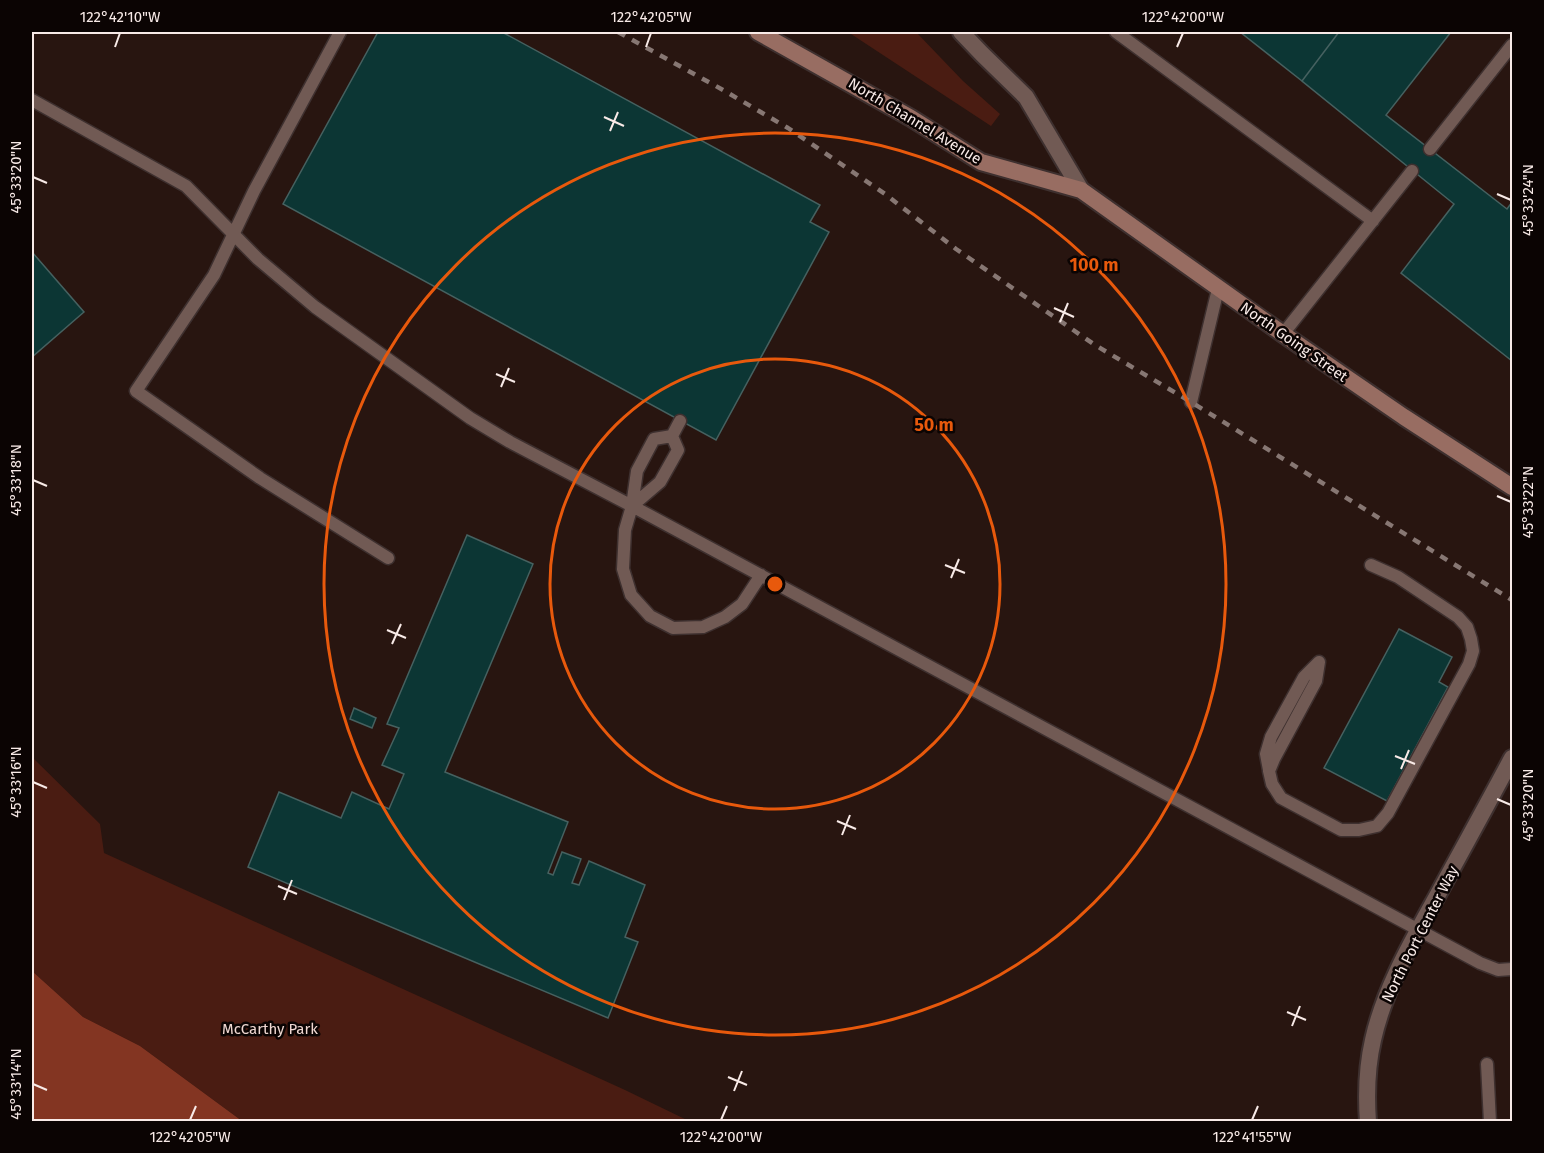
<svg xmlns="http://www.w3.org/2000/svg" width="1544" height="1153" font-family="'Fira Sans',sans-serif">
<rect width="100%" height="100%" fill="#281510"/>
<path fill="#4a1c12" d="M 848,32 L 916,32 L 963,81 L 1000,114 L 991,126 Z
M 32,757 L 100,824 L 104,853 L 625,1090 L 689,1121 L 242,1121 L 140,1046 L 83,1017 L 32,971 Z"/>
<path fill="#833522" d="M 32,971 L 83,1017 L 140,1046 L 242,1121 L 32,1121 Z"/>
<path fill="#0c3634" stroke="#466160" stroke-width="1.5" d="M 378,32 L 502,32 L 820,205 L 810,222 L 829,232 L 716,440 L 283,204 Z
M 1240,32 L 1339,32 L 1302,81 Z
M 1339,32 L 1451,32 L 1386,115 L 1507,209 L 1512,202 L 1512,361 L 1401,273 L 1454,204 L 1302,81 Z
M 32,252 L 84,312 L 32,357 Z
M 467,535 L 533,564 L 445,772 L 568,822 L 548,873 L 553,875 L 562,852 L 581,859 L 572,883 L 579,885 L 589,861 L 645,885 L 625,937 L 638,942 L 608,1018 L 248,867 L 279,792 L 341,818 L 352,792 L 389,809 L 404,774 L 382,765 L 399,728 L 387,724 Z
M 1399,629 L 1452,657 L 1439,682 L 1448,687 L 1387,801 L 1324,768 Z
M 354,708 L 376,718 L 372,728 L 350,719 Z"/>
<g fill="none" stroke-linecap="round" stroke-linejoin="round">
<defs>
<path id="service" d="M 340,32 L 254,191 L 214,275 L 136,391 L 260,478 L 388,558
M 1116,32 L 1373,221
M 32,100 L 186,186 L 258,259 L 315,307 L 470,418 L 510,442 L 632,506 L 1480,963 L 1498,970 L 1512,969
M 1430,149 L 1512,45
M 1283,334 L 1412,171
M 1191,402 L 1218,289
M 672,436 L 654,439 L 637,471 L 632,506 L 625,530 L 623,569 L 631,595 L 650,616 L 673,628 L 703,627 L 725,617 L 742,604 L 761,575
M 672,436 L 680,421
M 632,506 L 660,482 L 678,450 L 672,436
M 1319,662 L 1316,681 L 1274,759 L 1269,771 L 1272,784 L 1281,798 L 1341,830 L 1359,830 L 1377,826 L 1388,813 L 1469,664 L 1473,651 L 1471,639 L 1467,627 L 1458,617 L 1398,577 L 1371,565
M 1269,770 L 1266,754 L 1271,737 L 1304,677 L 1319,662
M 1487,1064 L 1490,1122"/>
<path id="minor" d="M 1368,1122 C 1366,1094 1367,1066 1373,1040 C 1384,990 1411,943 1436,898 C 1461,852 1487,805 1512,758"/>
<path id="tertiary" d="M 961,32 L 982,54 L 1026,97 L 1081,190"/>
<path id="secondary" d="M 758,32 L 911,118 L 981,162 L 1081,190 L 1283,334 L 1404,417 L 1512,487"/>
</defs>
<use href="#service" stroke="#3e302f" stroke-width="15"/>
<use href="#minor" stroke="#3e302f" stroke-width="20"/>
<use href="#tertiary" stroke="#3e302f" stroke-width="20"/>
<use href="#secondary" stroke="#3e302f" stroke-width="20"/>
<use href="#service" stroke="#715a54" stroke-width="12"/>
<use href="#minor" stroke="#715a54" stroke-width="16"/>
<use href="#tertiary" stroke="#715a54" stroke-width="16"/>
<use href="#secondary" stroke="#986d62" stroke-width="16"/>
<path stroke="#877773" stroke-width="4.5" stroke-dasharray="8 8" stroke-linecap="butt" d="M 618,32 L 723,90 L 788,128 L 885,194 L 956,249 L 1095,345 L 1191,402 L 1512,600"/>
</g>
<path fill="none" stroke="#f8eae7" stroke-width="2" d="M 115,47 L 120,33M 646,47 L 651,33M 1177,47 L 1183,33M 604,117 L 624,126M 610,131 L 618,112M 33,177 L 47,183M 1497,194 L 1511,200M 1054,308 L 1074,317M 1060,322 L 1068,303M 496,374 L 515,382M 501,387 L 509,368M 33,480 L 47,486M 1497,496 L 1511,502M 945,565 L 965,573M 951,578 L 959,559M 387,630 L 406,638M 392,644 L 401,624M 1395,756 L 1415,764M 1401,769 L 1409,750M 33,782 L 47,788M 1497,799 L 1511,805M 837,821 L 856,829M 842,835 L 850,815M 278,886 L 297,894M 284,900 L 292,880M 1287,1012 L 1306,1020M 1292,1026 L 1300,1006M 728,1077 L 747,1085M 33,1084 L 47,1090M 734,1091 L 742,1071M 190,1120 L 196,1106M 721,1120 L 727,1106M 1252,1120 L 1258,1106"/>
<g fill="none" stroke="#e8590c" stroke-width="3">
<circle cx="775" cy="584" r="225"/>
<circle cx="775" cy="584" r="451"/>
</g>
<g text-anchor="middle" stroke-width="5" stroke-linejoin="round" paint-order="stroke">
<g font-size="15" fill="#f8eae7" stroke="#0b0403">
<text transform="translate(915 121) rotate(31)" y="5">North Channel Avenue</text>
<text transform="translate(1294 342) rotate(35)" y="5">North Going Street</text>
<text transform="translate(1420 934) rotate(-63)" y="5">North Port Center Way</text>
</g>
<g font-size="15" fill="#efd7d1" stroke="#0b0403">
<text x="270" y="1034">McCarthy Park</text>
</g>
</g>
<circle cx="775" cy="584" r="9" fill="#e8590c" stroke="#0b0403" stroke-width="3"/>
<g font-size="18" text-anchor="middle" font-weight="bold" fill="#e8590c" stroke="#0b0403" stroke-width="5" stroke-linejoin="round" paint-order="stroke">
<text x="1094" y="271">100 m</text>
<text x="934" y="431">50 m</text>
</g>
<rect width="1544" height="1153" fill="none" stroke="#0b0403" stroke-width="66"/>
<rect x="33" y="33" width="1478" height="1087" fill="none" stroke="#f8eae7" stroke-width="2"/>
<g font-size="15" text-anchor="middle" fill="#f8eae7">
<text x="120" y="22">122°42'10"W</text>
<text x="651" y="22">122°42'05"W</text>
<text x="1183" y="22">122°42'00"W</text>
<text transform="translate(16 177) rotate(-90)" y="5">45°33'20"N</text>
<text transform="translate(1528 200) rotate(-90)" y="5">45°33'24"N</text>
<text transform="translate(16 480) rotate(-90)" y="5">45°33'18"N</text>
<text transform="translate(1528 502) rotate(-90)" y="5">45°33'22"N</text>
<text transform="translate(16 782) rotate(-90)" y="5">45°33'16"N</text>
<text transform="translate(1528 805) rotate(-90)" y="5">45°33'20"N</text>
<text transform="translate(16 1084) rotate(-90)" y="5">45°33'14"N</text>
<text x="190" y="1142">122°42'05"W</text>
<text x="721" y="1142">122°42'00"W</text>
<text x="1252" y="1142">122°41'55"W</text>
</g>
</svg>
